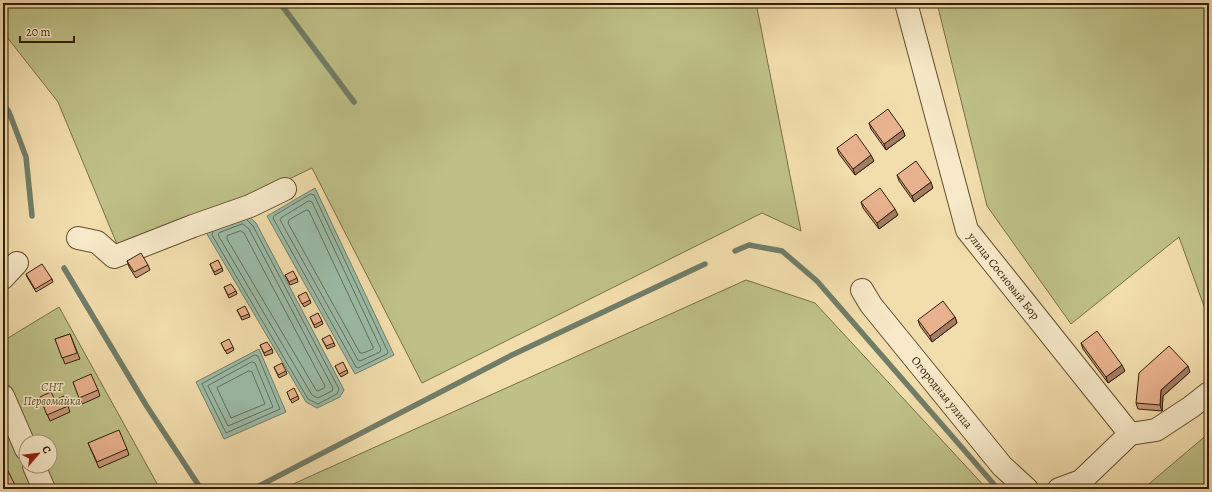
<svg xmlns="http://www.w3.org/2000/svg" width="1212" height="492" font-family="Alegreya,serif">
<rect width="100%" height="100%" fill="#f2ddac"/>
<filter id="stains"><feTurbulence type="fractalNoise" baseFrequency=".005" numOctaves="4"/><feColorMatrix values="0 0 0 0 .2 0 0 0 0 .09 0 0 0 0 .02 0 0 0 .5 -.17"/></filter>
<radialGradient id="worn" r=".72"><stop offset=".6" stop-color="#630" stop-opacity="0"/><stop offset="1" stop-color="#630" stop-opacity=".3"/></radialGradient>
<path fill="#bec087" stroke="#786f47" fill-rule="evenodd" d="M 3,3 L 756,3 L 801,231 L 762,213 L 422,383 L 312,168 L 237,204 L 119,249 L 58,102 L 3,32 Z
M 937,3 L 1209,3 L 1209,320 L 1179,237 L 1071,324 L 987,206 Z
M 746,280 L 815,303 L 987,489 L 282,489 Z
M 59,307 L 160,489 L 3,489 L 3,341 ZM 26,442 L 50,442 L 50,466 L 26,466 Z
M 1209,433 L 1209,489 L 1143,489 Z"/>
<path fill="#9bbca9" stroke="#717d68" d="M 315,188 L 394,355 L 355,374 L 267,216 Z
M 245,213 L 256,223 L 344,390 L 340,397 L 317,408 L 306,402 L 207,234 L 212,226 Z
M 259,349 L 286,412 L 224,439 L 196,382 Z"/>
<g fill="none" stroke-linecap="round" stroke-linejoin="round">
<path stroke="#666d58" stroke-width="1" d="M 311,194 L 314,195 L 388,352 L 387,354 L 358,368 L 356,367 L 273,218 L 274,216 Z
M 309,201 L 312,202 L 381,349 L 380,352 L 360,361 L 358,360 L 280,220 L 281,218 Z
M 307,210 L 309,211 L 373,347 L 373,349 L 363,353 L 360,353 L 288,223 L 289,220 Z
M 243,224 L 249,229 L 333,388 L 332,391 L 318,398 L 312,395 L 218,235 L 219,233 Z
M 241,231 L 244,233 L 325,386 L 324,388 L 318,391 L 316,390 L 227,239 L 227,236 Z
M 213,232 L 212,235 L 308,399 L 318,404 L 337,394 L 339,389 L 253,226 L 247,220
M 255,355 L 258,356 L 280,409 L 226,433 L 202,384 Z
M 252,362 L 255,363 L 273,407 L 228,426 L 208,386 Z
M 249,371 L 252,372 L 265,404 L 231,418 L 217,388 Z"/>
<path stroke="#717d68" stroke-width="5.5" d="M 280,3 L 354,102
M 3,104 L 9,112 L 26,157 L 32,216
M 735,251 L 749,245 L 782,251 L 817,281 L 998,489
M 64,268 L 146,405 L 201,489
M 253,489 L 512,355 L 705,264"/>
<defs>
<g id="minor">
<path id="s1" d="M 906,3 L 967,230 L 1130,434"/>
<path d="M 78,238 L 97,242 L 114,257 L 193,226 L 250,206 L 285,189"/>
<path d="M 3,278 L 17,263"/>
<path id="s2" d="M 862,290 L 871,305 L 1002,466 L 1027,489"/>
<path d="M 3,396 L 26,449"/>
<path d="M 1130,434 L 1156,430 L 1191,407 L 1209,393"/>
<path d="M 34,466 L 44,489"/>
<path d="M 1059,489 L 1081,481 L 1130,434"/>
</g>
</defs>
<use href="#minor" stroke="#614e30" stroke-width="24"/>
<use href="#minor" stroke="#f7e9c9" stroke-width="22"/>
</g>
<path fill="#c8997a" stroke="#311e07" d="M 869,123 L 903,130 L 905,136 L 886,150 L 871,129 Z
M 837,148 L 874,161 L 855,175 L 839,154 Z
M 897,175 L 933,188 L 914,202 L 899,181 Z
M 861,202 L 898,215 L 879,229 L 863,208 Z
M 127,261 L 148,265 L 150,270 L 136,278 L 129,267 Z
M 210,264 L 222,268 L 223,271 L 215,275 Z
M 26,274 L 52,279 L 53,282 L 36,292 L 27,277 Z
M 285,275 L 297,278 L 298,282 L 290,285 Z
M 224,287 L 236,291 L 237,294 L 229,298 Z
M 298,296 L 310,300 L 311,303 L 304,307 Z
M 237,310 L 249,314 L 250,317 L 242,320 Z
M 310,317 L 322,321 L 323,324 L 315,328 Z
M 955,317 L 957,323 L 932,342 L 920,326 L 918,320 Z
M 70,334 L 80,359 L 65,364 L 55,339 Z
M 322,339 L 334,343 L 335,346 L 327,349 Z
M 221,343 L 233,347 L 234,350 L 227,354 Z
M 1081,343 L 1125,371 L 1108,383 L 1083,349 Z
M 260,345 L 272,349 L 273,353 L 265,356 Z
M 335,366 L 347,370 L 348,373 L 341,377 Z
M 274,367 L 286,371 L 287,374 L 279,378 Z
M 1190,372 L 1163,396 L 1162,411 L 1138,409 L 1136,403 Z
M 73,382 L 98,390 L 100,396 L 82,404 Z
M 287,392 L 298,396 L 299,399 L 292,403 Z
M 40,397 L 55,400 L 68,406 L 70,412 L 50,421 Z
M 88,443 L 127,449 L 129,455 L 99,468 Z"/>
<path fill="#a37d63" stroke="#311e07" d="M 903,130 L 905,136 L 886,150 L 884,144 Z
M 871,155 L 874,161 L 855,175 L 853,169 Z
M 931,182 L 933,188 L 914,202 L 912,196 Z
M 895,209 L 898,215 L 879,229 L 877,223 Z
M 955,317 L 957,323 L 932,342 L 930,336 Z
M 1122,365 L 1125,371 L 1108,383 L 1106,377 Z
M 1188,366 L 1190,372 L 1163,396 L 1162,411 L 1160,405 L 1161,390 Z"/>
<path fill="#e9b28e" stroke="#311e07" d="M 888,109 L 903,130 L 884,144 L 869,123 Z
M 856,134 L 871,155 L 853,169 L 837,148 Z
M 916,161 L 931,182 L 912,196 L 897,175 Z
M 880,188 L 895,209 L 877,223 L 861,202 Z
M 141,253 L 148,265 L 134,272 L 127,261 Z
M 218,260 L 222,268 L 214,272 L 210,264 Z
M 42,264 L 52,279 L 35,289 L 26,274 Z
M 293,271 L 297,278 L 289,282 L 285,275 Z
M 231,284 L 236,291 L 228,295 L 224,287 Z
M 306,292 L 310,300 L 302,304 L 298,296 Z
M 943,301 L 955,317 L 930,336 L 918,320 Z
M 245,306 L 249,314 L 241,317 L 237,310 Z
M 318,313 L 322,321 L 314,325 L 310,317 Z
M 1097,331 L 1122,365 L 1106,377 L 1081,343 Z
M 70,334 L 77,353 L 62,358 L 55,339 Z
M 330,335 L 334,343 L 326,346 L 322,339 Z
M 229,339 L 233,347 L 225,351 L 221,343 Z
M 267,342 L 272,349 L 264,353 L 260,345 Z
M 1169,346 L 1188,366 L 1161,390 L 1160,405 L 1136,403 L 1139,373 Z
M 343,362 L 347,370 L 339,374 L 335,366 Z
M 282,363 L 286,371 L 278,375 L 274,367 Z
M 91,374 L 98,390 L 79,398 L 73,382 Z
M 294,388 L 298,396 L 290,400 L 287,392 Z
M 51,392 L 55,400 L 64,396 L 68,406 L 47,415 L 40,397 Z
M 119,430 L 127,449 L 97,462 L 88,443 Z
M 7,469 L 16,487 L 13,489 L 3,489 L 3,471 Z"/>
<g text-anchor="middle" stroke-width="3" stroke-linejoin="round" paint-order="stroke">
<g font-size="12" fill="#311e07" stroke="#f7e9c9">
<text dy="4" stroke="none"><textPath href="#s1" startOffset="294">улица Сосновый Бор</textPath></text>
<text dy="4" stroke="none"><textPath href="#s2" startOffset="130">Огородная улица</textPath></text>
</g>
<g font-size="12" font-style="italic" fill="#5b4f2d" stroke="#f7e9c9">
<text x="52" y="391">СНТ<tspan x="52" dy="14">Первомайка</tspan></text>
</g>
</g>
<rect width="1212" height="492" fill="none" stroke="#f2ddac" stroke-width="16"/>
<rect x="4" y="4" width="1204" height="484" fill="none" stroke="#311e07" stroke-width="2"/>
<rect x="8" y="8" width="1196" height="476" fill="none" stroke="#311e07"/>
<g transform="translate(38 454) rotate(62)"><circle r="19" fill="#f7e9c9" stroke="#a8987b"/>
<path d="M0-3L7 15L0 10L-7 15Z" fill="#8f2418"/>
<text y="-6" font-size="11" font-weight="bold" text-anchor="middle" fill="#311e07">С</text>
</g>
<path d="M20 36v6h54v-6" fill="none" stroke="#311e07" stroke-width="2"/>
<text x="26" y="36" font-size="12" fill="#311e07" stroke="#f7e9c9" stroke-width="3" paint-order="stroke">20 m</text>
<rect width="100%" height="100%" filter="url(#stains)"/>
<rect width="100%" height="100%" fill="url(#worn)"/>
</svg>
